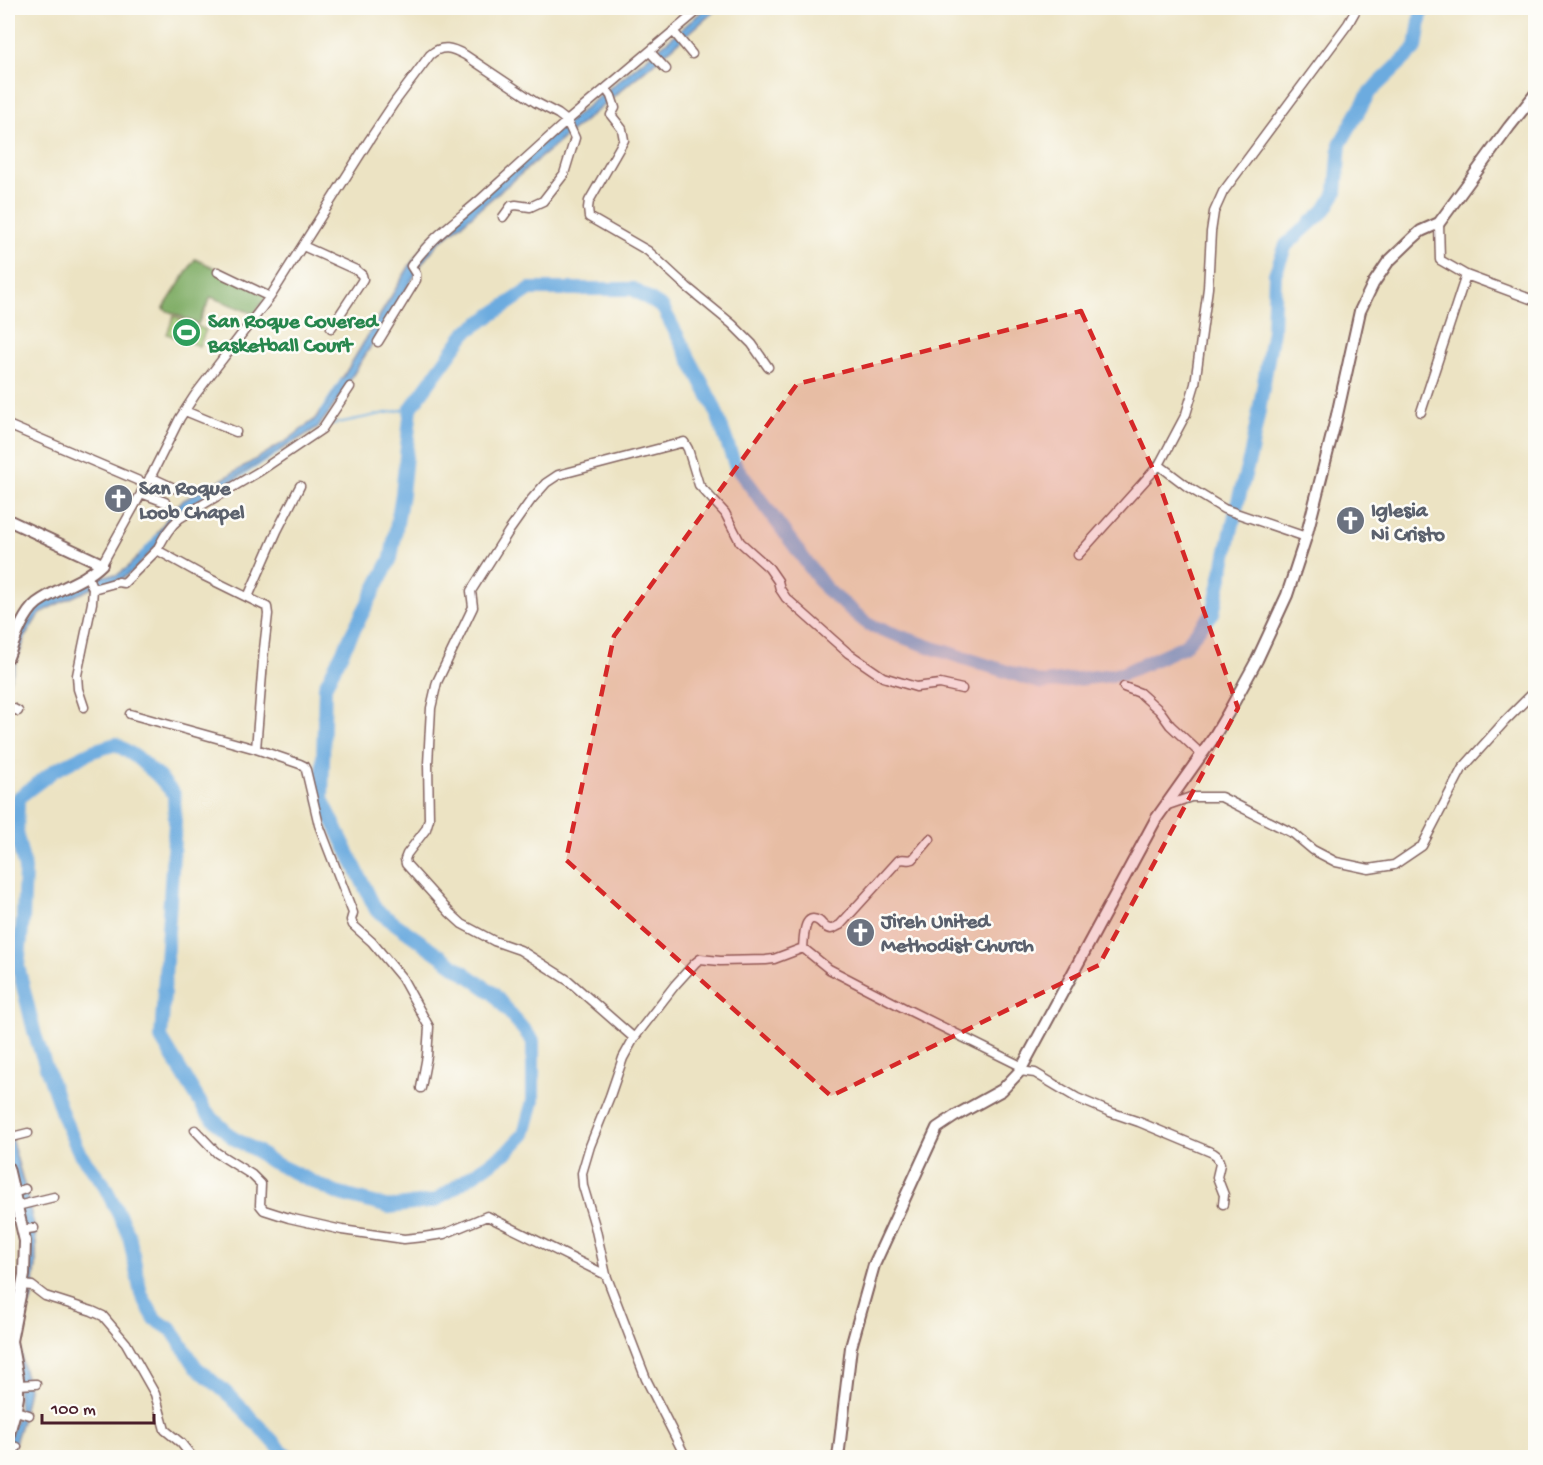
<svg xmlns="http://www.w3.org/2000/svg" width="1543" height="1465" font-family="'Gochi Hand',sans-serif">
<rect width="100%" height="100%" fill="#fdfcf7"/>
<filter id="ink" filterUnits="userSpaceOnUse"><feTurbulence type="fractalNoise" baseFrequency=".0167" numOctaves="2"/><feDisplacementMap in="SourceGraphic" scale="12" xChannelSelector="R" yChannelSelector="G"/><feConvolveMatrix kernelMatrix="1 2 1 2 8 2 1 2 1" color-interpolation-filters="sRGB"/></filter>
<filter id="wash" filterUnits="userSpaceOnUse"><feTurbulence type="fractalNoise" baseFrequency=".008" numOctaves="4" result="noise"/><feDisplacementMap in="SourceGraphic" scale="24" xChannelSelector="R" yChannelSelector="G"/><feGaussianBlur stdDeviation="1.35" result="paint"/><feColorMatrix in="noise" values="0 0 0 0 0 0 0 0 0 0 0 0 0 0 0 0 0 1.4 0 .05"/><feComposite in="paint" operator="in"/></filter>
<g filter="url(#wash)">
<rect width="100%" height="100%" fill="#ece3c3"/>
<path fill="#a2ca76" stroke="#767450" stroke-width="1.5" d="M 174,316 L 206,330 L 199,346 L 167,334 Z"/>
<path fill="#81ae67" stroke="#666649" stroke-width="1.5" d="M 195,259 L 270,292 L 254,314 L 211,297 L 198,324 L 163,309 Z"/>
<path fill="#6cabdf" stroke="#5b6585" stroke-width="1.5" d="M 706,8 L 718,8 C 632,83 542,154 455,230 L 438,243 L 423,262 L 331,410 L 318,427 L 307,434 L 180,511 L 174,516 L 156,546 L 132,572 L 121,579 L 94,587 L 51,607 L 38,616 L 26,635 L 8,686 L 8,664 L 18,638 L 38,606 L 84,580 L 96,576 L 117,575 L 127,568 L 151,543 L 174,508 L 184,500 L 218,482 L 288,440 L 314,420 L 327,404 L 410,265 L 430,237 L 497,180 L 676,34 Z
M 8,1127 L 28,1199 L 35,1232 L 36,1249 L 36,1266 L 32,1298 L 24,1320 L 20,1344 L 22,1361 L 28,1389 L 20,1427 L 10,1458 L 8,1457 L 8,1444 L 19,1409 L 14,1345 L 25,1287 L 19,1201 L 8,1158 Z"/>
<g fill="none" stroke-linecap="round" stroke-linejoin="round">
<path stroke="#6cabdf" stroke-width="2" d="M 321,411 L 341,380
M 328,425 L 411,408
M 221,489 L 279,452
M 140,555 L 158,534"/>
<path stroke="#6cabdf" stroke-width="14" d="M 289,1458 L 231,1397 L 196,1367 L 172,1330 L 155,1319 L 141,1294 L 129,1235 L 103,1183 L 80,1154 L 64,1119 L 35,1035 L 18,966 L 23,919 L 25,869 L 17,836 L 18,798 L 55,770 L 93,751 L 116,744 L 136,757 L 158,776 L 174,794 L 175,823 L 161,1038 L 206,1112 L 233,1138 L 257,1151 L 268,1160 L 336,1193 L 389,1207 L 435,1201 L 508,1151 L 524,1134 L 533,1101 L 533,1041 L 493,993 L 376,910 L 322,799 L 325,686 L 391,558 L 402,494 L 411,408 L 466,332 L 530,289 L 633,289 L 663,308 L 714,406 L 735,465 L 826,589 L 869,625 L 936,649 L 1042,683 L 1122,674 L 1184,646 L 1213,613 L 1239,497 L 1250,457 L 1259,411 L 1273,330 L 1275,274 L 1286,245 L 1325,210 L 1336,192 L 1340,144 L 1369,93 L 1416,48 L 1421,14 L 1426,8"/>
</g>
</g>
<g filter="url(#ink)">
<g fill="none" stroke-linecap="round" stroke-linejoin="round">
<defs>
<path id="minor" d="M 673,31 L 692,54
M 650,52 L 666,69
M 606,89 L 611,96 L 615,108 L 611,115 L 622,129 L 624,140 L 589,201 L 588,208 L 589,217 L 648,251 L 687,287 L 732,324 L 752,344 L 768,367
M 1439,223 L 1440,260 L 1466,275 L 1536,301
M 303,246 L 356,270 L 362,275 L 363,279 L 360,284 L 331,328
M 218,272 L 270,297
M 378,342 L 416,280 L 416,274 L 411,266 C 431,238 456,221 481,199 C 510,173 538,147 567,121 L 575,138 L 564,174 L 543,201 L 530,207 L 516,205 L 511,206 L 503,217
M 185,411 L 236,432
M 1421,412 L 1466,275
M 8,425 L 146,484
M 1159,465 L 1188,487 L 1224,509 L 1306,537
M 150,477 L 174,488
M 141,493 L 165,502
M 157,550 C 164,537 169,527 180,518 L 260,471 L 322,429 L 350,387
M 1078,555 L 1159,465 L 1186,414 L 1195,384 L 1208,288 L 1211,232 L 1214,212 L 1223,192 L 1348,24 L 1357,8
M 102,564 L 152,474 L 180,418 L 195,395 L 270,297 L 370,139 L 394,103 L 430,55 C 442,44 452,48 465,55 L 535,102 L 558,114 L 567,121 L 701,8
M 93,589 L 118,582 L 124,583 L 157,550 L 202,575 L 267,607 L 268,614 L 264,649 L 256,749 L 130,714
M 248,597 L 277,531 L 300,486
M 1124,687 L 1140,693 L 1160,711 L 1170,725 L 1201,754
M 8,706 L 18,711
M 84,707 L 78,689 L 77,675 L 92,603 L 93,589 L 87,575
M 256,749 L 300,764 L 304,766 L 306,770 L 319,825 L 353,913 L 351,920 L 353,925 L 372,942 L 402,978 L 429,1027 L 427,1056 L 421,1088
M 1165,806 L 1191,797 L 1221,797 L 1294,834 L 1313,850 L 1336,862 L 1369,869 L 1394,865 L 1422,846 L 1462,769 L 1505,721 L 1536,690
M 803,948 L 829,969 L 904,1008 L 1023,1067
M 634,1038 L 569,981 L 520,950 L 494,941 L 462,924 L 450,913 L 406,864 L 405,859 L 407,854 L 426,829 L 429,819 L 428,764 L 431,708 L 437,682 L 473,607 L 471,591 L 509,531 L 531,500 L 546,483 L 558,475 L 684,442 L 688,449 L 699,485 L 725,513 L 740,542 L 769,568 L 778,581 L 780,589 L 786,598 L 848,653 L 883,677 L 916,687 L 940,684 L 962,689
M 1020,1071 L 1035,1073 L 1077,1098 L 1110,1112 L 1139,1122 L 1213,1153 L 1217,1156 L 1220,1164 L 1217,1177 L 1224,1195 L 1223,1204
M 195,1130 L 217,1153 L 252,1175 L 261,1184 L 260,1205 L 264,1210 L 289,1218 L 342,1230 L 404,1239 L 423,1237 L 444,1234 L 487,1216 L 606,1275
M 8,1138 L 28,1133
M 14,1193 L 25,1189
M 17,1206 L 54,1197
M 22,1230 L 34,1228
M 22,1285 L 32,1286 L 45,1296 L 92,1311 L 103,1316 L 126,1343 L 155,1394 L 165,1430 L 181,1443 L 193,1458
M 18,1385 L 36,1384
M 16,1411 L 29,1415
M 8,1445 L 17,1447
M 686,1458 L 646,1379 L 606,1275 L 595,1226 L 583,1186 L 582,1173 L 590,1146 L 610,1096 L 623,1058 L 634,1038 L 675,985 L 695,963 L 700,959 L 720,961 L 766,960 L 774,959 L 803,948 C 804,940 803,911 819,921 C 823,924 825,929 831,929 C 834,929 837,926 840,925 L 899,860 C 904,858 908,861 913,859 L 930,839"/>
<path id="tertiary" d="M 8,520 L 102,564 C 84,582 57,588 37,603 C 23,614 14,641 8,657
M 8,1168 L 25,1241 L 24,1275 L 11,1341 L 18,1379 L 18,1397 L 16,1408 L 8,1437
M 838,1458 L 851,1347 L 874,1265 L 937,1128 L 955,1116 L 1002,1090 L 1020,1071 L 1156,819 L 1212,740 L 1228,713 L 1257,660 L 1287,595 L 1306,537 L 1337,415 L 1360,311 L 1373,284 L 1388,262 L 1412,239 L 1421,231 L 1439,223 L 1509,127 L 1536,93"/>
</defs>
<use href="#minor" stroke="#836460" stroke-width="11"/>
<use href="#tertiary" stroke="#836460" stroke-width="14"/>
<use href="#minor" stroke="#fff" stroke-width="8"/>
<use href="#tertiary" stroke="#fff" stroke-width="10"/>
</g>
</g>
<path fill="#d62828" fill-opacity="0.2" stroke="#d62828" stroke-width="4.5" stroke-dasharray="12 8" stroke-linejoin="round" d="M 1081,311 L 1157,478 L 1238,708 L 1099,965 L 831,1096 L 566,860 L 614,636 L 797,384 Z"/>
<defs>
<symbol id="stadium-disc" viewBox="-11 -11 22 22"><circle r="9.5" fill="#2e9e5b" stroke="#fdfcf7"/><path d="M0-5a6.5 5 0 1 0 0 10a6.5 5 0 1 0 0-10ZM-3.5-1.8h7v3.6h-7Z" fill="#fff"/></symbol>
<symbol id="church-disc" viewBox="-11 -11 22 22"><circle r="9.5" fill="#6b7280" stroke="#fdfcf7"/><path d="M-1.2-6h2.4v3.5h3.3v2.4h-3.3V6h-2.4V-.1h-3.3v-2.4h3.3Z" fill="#fff"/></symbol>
</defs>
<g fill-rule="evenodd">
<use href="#stadium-disc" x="170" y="316" width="33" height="33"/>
<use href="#church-disc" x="102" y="482" width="33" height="33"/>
<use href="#church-disc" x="1334" y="504" width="33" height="33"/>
<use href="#church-disc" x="844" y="916" width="33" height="33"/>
</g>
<g text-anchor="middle" stroke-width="5" stroke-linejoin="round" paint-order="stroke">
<g font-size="21" font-weight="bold" fill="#27864d" stroke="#fdfcf7" text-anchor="start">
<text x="208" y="327">San Roque Covered<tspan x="208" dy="24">Basketball Court</tspan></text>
</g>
<g font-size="21" font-weight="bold" fill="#5b616d" stroke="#fdfcf7" text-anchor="start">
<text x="139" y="494">San Roque<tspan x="139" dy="24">Loob Chapel</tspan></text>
<text x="1371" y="516">Iglesia<tspan x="1371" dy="24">Ni Cristo</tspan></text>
<text x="881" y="927">Jireh United<tspan x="881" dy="24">Methodist Church</tspan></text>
</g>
</g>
<rect width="1543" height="1465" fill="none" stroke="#fdfcf7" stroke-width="30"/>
<path d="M42 1414v9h112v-9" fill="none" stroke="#4a1f2b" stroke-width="3"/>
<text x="51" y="1414" font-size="18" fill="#4a1f2b" stroke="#fdfcf7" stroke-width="4.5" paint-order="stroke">100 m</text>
</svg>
